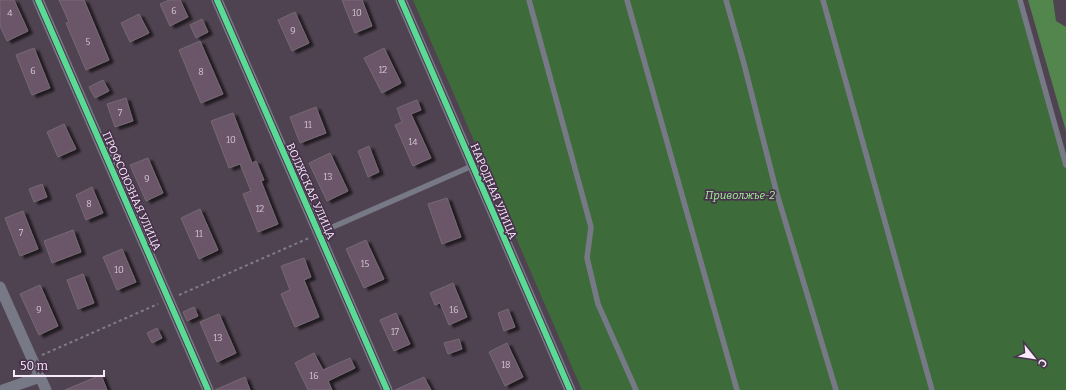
<svg xmlns="http://www.w3.org/2000/svg" width="1066" height="390" font-family="Bitter,serif">
<defs>
<filter id="shadow"><feDropShadow dx="4.5" dy="2.5" stdDeviation="1" flood-color="#0009"/></filter>
</defs>
<rect width="100%" height="100%" fill="#504351"/>
<path fill="#3d6c3a" d="M 413,0 L 1020,0 L 1066,153 L 1066,390 L 582,390 Z"/>
<path fill="#52864d" d="M 1028,0 L 1053,0 L 1056,21 L 1066,27 L 1066,131 Z"/>
<path fill="#6a5767" stroke="#756973" filter="url(#shadow)" d="M 0,0 L 14,0 L 28,31 L 7,41 L 0,26 Z
M 59,0 L 84,0 L 109,60 L 86,70 L 66,23 L 69,22 Z
M 169,0 L 180,0 L 188,17 L 170,26 L 160,4 Z
M 342,0 L 362,0 L 372,26 L 355,33 Z
M 295,12 L 309,43 L 292,51 L 278,20 Z
M 139,14 L 149,33 L 130,42 L 121,23 Z
M 202,19 L 208,32 L 196,38 L 190,25 Z
M 200,41 L 223,94 L 201,103 L 179,50 Z
M 34,48 L 50,88 L 32,95 L 16,55 Z
M 384,48 L 401,83 L 382,93 L 364,58 Z
M 103,80 L 109,91 L 95,98 L 89,87 Z
M 126,98 L 133,121 L 115,127 L 107,104 Z
M 417,100 L 421,110 L 411,114 L 431,158 L 413,166 L 395,125 L 402,122 L 397,108 Z
M 316,107 L 326,133 L 300,143 L 290,117 Z
M 233,113 L 252,163 L 256,161 L 264,180 L 261,181 L 278,224 L 258,232 L 243,194 L 251,191 L 240,164 L 229,168 L 211,121 Z
M 64,124 L 76,149 L 58,157 L 47,132 Z
M 369,146 L 379,172 L 368,177 L 358,151 Z
M 330,153 L 348,191 L 327,201 L 309,163 Z
M 148,158 L 163,193 L 146,201 L 130,165 Z
M 42,184 L 47,197 L 34,202 L 29,189 Z
M 92,187 L 103,213 L 86,220 L 76,195 Z
M 447,198 L 461,237 L 442,244 L 428,204 Z
M 200,209 L 218,250 L 199,259 L 181,218 Z
M 23,211 L 38,249 L 20,256 L 5,218 Z
M 73,230 L 81,252 L 52,263 L 44,241 Z
M 366,240 L 384,279 L 364,288 L 346,249 Z
M 122,249 L 136,282 L 117,290 L 103,257 Z
M 304,258 L 311,277 L 304,280 L 319,317 L 295,327 L 281,294 L 290,290 L 281,266 Z
M 83,274 L 94,303 L 78,309 L 67,280 Z
M 453,283 L 467,317 L 449,325 L 440,303 L 435,305 L 430,293 Z
M 40,285 L 58,326 L 39,335 L 20,294 Z
M 194,307 L 198,316 L 187,321 L 183,312 Z
M 508,309 L 515,327 L 504,331 L 498,313 Z
M 396,313 L 410,344 L 394,351 L 380,320 Z
M 219,314 L 236,353 L 217,362 L 200,322 Z
M 157,328 L 162,338 L 152,343 L 147,333 Z
M 459,339 L 462,349 L 448,354 L 444,343 Z
M 507,343 L 523,377 L 505,386 L 489,352 Z
M 314,353 L 323,370 L 350,358 L 355,368 L 328,381 L 332,390 L 308,390 L 295,363 Z
M 101,375 L 107,390 L 65,390 Z
M 245,377 L 250,390 L 215,390 Z
M 424,377 L 431,390 L 395,390 Z"/>
<g fill="none" stroke-linecap="round" stroke-linejoin="round">
<path stroke="#7e7d87" stroke-width="2" stroke-dasharray="3 3" stroke-linecap="butt" d="M 179,295 L 309,238
M 42,355 L 158,304"/>
<path stroke="#777a86" stroke-width="5.5" d="M 529,0 L 591,227 L 587,258 L 598,304 L 636,390
M 627,0 L 737,390
M 726,0 L 743,60 L 777,194 L 836,390
M 823,0 L 932,390
M 1020,0 L 1066,165
M 319,233 L 472,166"/>
<path stroke="#777a86" stroke-width="11" d="M 38,0 L 208,390
M 217,0 L 387,390
M 401,0 L 570,390
M 0,287 L 46,390
M 3,390 L 40,377"/>
<defs>
<path id="cycleway" d="M 38,0 L 208,390
M 217,0 L 387,390
M 401,0 L 570,390"/>
</defs>
<use href="#cycleway" stroke="#49324c" stroke-width="8"/>
<use href="#cycleway" stroke="#5adb95" stroke-width="6"/>
</g>
<g text-anchor="middle" stroke-width="3.5" stroke-linejoin="round" paint-order="stroke">
<g font-size="9" fill="#d4c5d5">
<text x="174" y="14">6</text>
<text x="10" y="16">4</text>
<text x="357" y="16">10</text>
<text x="293" y="34">9</text>
<text x="88" y="45">5</text>
<text x="383" y="73">12</text>
<text x="33" y="74">6</text>
<text x="201" y="75">8</text>
<text x="120" y="116">7</text>
<text x="308" y="128">11</text>
<text x="231" y="143">10</text>
<text x="413" y="145">14</text>
<text x="328" y="180">13</text>
<text x="147" y="182">9</text>
<text x="89" y="207">8</text>
<text x="260" y="212">12</text>
<text x="21" y="236">7</text>
<text x="199" y="237">11</text>
<text x="365" y="267">15</text>
<text x="119" y="273">10</text>
<text x="39" y="313">9</text>
<text x="454" y="313">16</text>
<text x="395" y="335">17</text>
<text x="218" y="341">13</text>
<text x="506" y="368">18</text>
<text x="314" y="379">16</text>
</g>
<g font-size="11" fill="#f8eafa" stroke="#49324c">
<text transform="translate(132 191) rotate(66)" y="4">ПРОФСОЮЗНАЯ УЛИЦА</text>
<text transform="translate(311 191) rotate(66)" y="4">ВОЛЖСКАЯ УЛИЦА</text>
<text transform="translate(494 191) rotate(67)" y="4">НАРОДНАЯ УЛИЦА</text>
</g>
<g font-size="11" font-style="italic" fill="#a0f498" stroke="#49324c">
<text x="740" y="199">Приволжье-2</text>
</g>
</g>
<g transform="translate(1034 358) rotate(120)" stroke="#49324c" stroke-width="3" paint-order="stroke">
<path d="M0-3L7 15L0 10L-7 15Z" fill="#f8eafa"/>
<text y="-6" font-size="11" font-weight="bold" text-anchor="middle" fill="#f8eafa">С</text>
</g>
<path d="M14 370v6h90v-6" fill="none" stroke="#f8eafa" stroke-width="2"/>
<text x="20" y="370" font-size="12" fill="#f8eafa" stroke="#49324c" stroke-width="3" paint-order="stroke">50 m</text>
</svg>
